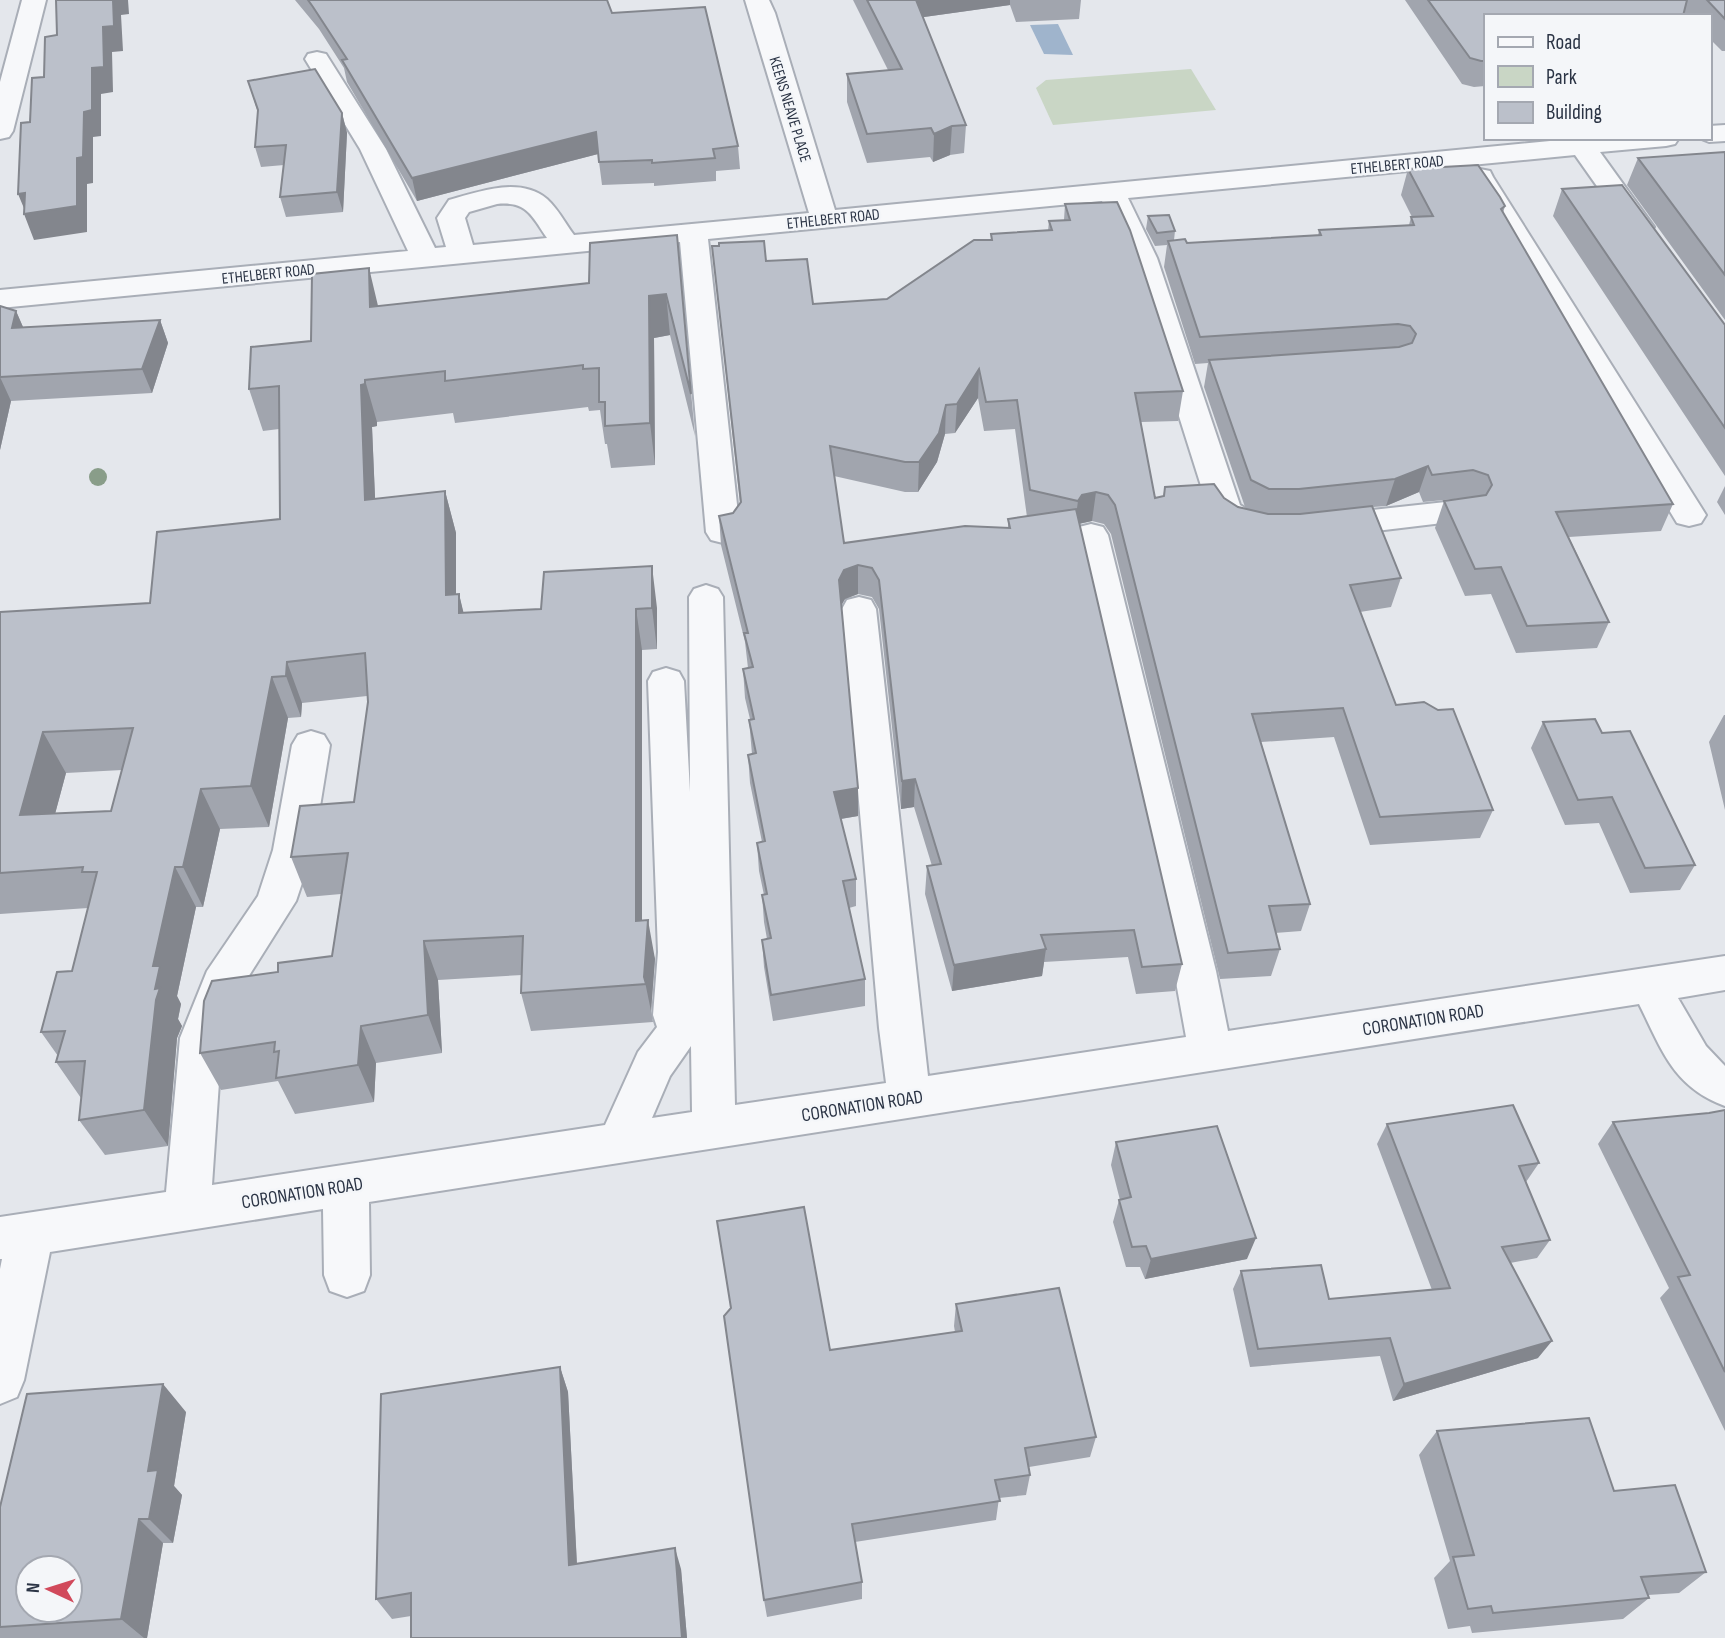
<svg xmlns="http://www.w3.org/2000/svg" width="1725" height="1638" font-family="'Sofia Sans Condensed',sans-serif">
<rect width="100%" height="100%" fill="#e4e7ec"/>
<path fill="#c9d6c5" d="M 1191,69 L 1216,110 L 1053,125 L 1036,88 L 1046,80 Z"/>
<path fill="#9fb4cc" d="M 1058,24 L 1073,55 L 1044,54 L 1030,25 Z"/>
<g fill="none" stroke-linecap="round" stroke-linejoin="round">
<defs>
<path id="minor" d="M 22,0 L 46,0 L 13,131 L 9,137 L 0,139 L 0,82 Z
M 745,0 L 769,0 L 775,13 L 835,210 L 1581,138 L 1679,138 L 1675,144 L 1666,146 L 1600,152 L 1654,227 L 1650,233 L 1640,235 L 1630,233 L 1575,155 L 1128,198 L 1157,258 L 1240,505 L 1264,520 L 1269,528 L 1264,536 C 1240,542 1220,528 1208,508 L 1129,258 L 1102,201 L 708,239 L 740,532 L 735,540 L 723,543 L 711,540 L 706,532 L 680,242 L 0,308 L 0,290 L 408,251 L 360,149 L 305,59 L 308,54 L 317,52 L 326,54 L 386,149 L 435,248 L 446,247 L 437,218 L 449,200 C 479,192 519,176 547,199 C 558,209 565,223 574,235 L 809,213 ZM 497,204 C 527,201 532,216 547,238 L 473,245 L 465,218 L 469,212 Z
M 1725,125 L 1725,141 L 1709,142 L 1699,138 L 1709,138 L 1709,126 Z
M 1480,169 L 1490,171 L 1493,177 L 1701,507 L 1706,515 L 1701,523 L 1689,526 L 1677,523 L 1467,177 L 1470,171 Z
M 1464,500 L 1476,503 L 1480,511 L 1476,519 L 1326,537 L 1314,534 L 1309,526 L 1314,518 L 1326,515 Z
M 1091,524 L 1103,527 L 1108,535 L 1216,971 L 1228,1031 L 1725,956 L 1725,990 L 1678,998 L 1706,1046 L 1725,1066 L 1725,1106 C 1673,1087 1662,1050 1639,1004 L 369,1202 L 370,1275 L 364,1291 L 347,1297 L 330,1291 L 324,1275 L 323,1209 L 50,1252 L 24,1380 L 17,1397 L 0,1404 L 0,1269 L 2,1259 L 0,1259 L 0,1217 L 166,1192 L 180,1038 L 207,971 L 258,896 L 273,850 L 292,745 L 298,735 L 311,731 L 324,735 L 330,745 L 313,850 L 296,901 L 240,990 L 222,1038 L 212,1185 L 605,1125 L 638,1052 L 657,1027 L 653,1015 L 658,952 L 648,681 L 653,672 L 666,668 L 679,672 L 684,681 L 690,792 L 689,597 L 694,589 L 706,585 L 718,589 L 723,597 L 735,1105 L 886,1083 L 879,1028 L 842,609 L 847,600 L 859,597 L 871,600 L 876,609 L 928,1076 L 1186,1037 L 1174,971 L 1074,535 L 1079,527 ZM 691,1046 L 692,1112 L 652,1118 L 670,1076 Z"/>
</defs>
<use href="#minor" stroke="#a9aeb7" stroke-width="4"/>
<use href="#minor" fill="#f7f8fa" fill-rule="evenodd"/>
</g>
<circle fill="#899d89" cx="98" cy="477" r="9"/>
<path fill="#a1a5ae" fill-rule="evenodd" d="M 295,0 L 607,0 L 612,13 L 738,146 L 740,169 L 716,171 L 716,181 L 654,186 L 654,183 L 602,185 L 598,154 L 417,201 L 347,82 L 344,68 L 319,29 Z
M 853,0 L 1081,0 L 1079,19 L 1016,22 L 1010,5 L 924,17 L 924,20 L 966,125 L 964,153 L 950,155 L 933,162 L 930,157 L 867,163 L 847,102 L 847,74 L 888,70 Z
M 1405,0 L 1725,0 L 1725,51 L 1722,51 L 1709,38 L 1709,16 L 1688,16 L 1684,12 L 1485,16 L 1485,86 L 1474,87 L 1462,84 Z
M 248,81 L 342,113 L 347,133 L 343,212 L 286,217 L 280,197 L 284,165 L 261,167 L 255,147 L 258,113 Z
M 1725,152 L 1725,320 L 1627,185 L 1638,158 Z
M 1408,169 L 1505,206 L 1503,213 L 1673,504 L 1661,531 L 1569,537 L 1609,622 L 1597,648 L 1516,653 L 1491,594 L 1465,596 L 1435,528 L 1444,501 L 1465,498 L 1423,502 L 1419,492 L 1386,506 L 1373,507 L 1401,578 L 1391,607 L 1360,612 L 1396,705 L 1493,810 L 1480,838 L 1370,845 L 1334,737 L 1261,742 L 1310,904 L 1301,931 L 1275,933 L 1280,949 L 1271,976 L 1220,979 L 1111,534 L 1104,524 L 1092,521 L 1079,524 L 1182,964 L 1175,991 L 1136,994 L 1128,957 L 1044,962 L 1042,976 L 952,991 L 925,894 L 927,866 L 932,866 L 914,807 L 901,809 L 879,609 L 872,597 L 858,594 L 845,599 L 841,606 L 858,788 L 858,816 L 841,819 L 856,879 L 856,906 L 849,908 L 865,979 L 865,1006 L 773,1021 L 764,967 L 762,940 L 767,939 L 764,922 L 762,895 L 764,895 L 759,871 L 757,843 L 762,842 L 750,783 L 748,755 L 752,754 L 749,720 L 750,719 L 745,698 L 743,669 L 748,668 L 745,642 L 721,545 L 719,516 L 733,513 L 740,504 L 712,246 L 766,261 L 813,304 L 887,299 L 991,240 L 991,234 L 1048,231 L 1049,221 L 1064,220 L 1065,204 L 1183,391 L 1178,421 L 1141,422 L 1155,498 L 1163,497 L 1165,487 L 1224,498 L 1238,507 L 1250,510 L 1245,507 L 1204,387 L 1208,363 L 1195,364 L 1164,267 L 1167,245 L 1155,246 L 1146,229 L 1148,216 L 1175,231 L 1174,240 L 1187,243 L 1318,236 L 1319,230 L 1409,225 L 1411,217 L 1412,217 L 1401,195 ZM 978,398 L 984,431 L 1015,429 L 1027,517 L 1008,519 L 1008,528 L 844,543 L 834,476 L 905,492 L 918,492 L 937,462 L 945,434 L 955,433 Z
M 1562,189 L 1725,325 L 1725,476 L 1553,216 Z
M 677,235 L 695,436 L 670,335 L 654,338 L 655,465 L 611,468 L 607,444 L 605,444 L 600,410 L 589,411 L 588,407 L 455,423 L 453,413 L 377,422 L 377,426 L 372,427 L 375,499 L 445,491 L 456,533 L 456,594 L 459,594 L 463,612 L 657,608 L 657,649 L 642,650 L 642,921 L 655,959 L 651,1011 L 653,1022 L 531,1031 L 521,993 L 522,975 L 438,980 L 442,1053 L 376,1063 L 374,1102 L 295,1114 L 278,1081 L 221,1090 L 200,1053 L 278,972 L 332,956 L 341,894 L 307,897 L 291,857 L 354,802 L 368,702 L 367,696 L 302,703 L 301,717 L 288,718 L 269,827 L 220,829 L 203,907 L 196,907 L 177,996 L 181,1004 L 178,1019 L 182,1026 L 177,1038 L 168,1146 L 105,1155 L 79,1120 L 81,1098 L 56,1062 L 58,1056 L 41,1032 L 72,971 L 88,908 L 0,914 L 0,612 L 150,603 L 280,519 L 279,429 L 263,431 L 249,389 L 311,341 L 378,306 L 589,283 ZM 122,770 L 111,811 L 55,814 L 66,773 Z
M 0,306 L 16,311 L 23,327 L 160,320 L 168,343 L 152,393 L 11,401 L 0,450 Z
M 1725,486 L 1725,515 L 1717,502 Z
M 1724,715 L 1725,715 L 1725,810 L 1709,742 Z
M 1543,722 L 1602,733 L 1695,865 L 1680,890 L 1630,893 L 1599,823 L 1565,825 L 1531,748 Z
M 1725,1110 L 1725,1431 L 1660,1298 L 1669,1288 L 1598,1144 L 1613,1122 L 1709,1113 Z
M 1387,1124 L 1539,1163 L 1526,1182 L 1550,1240 L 1537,1258 L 1510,1263 L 1538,1358 L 1393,1401 L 1380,1356 L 1250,1367 L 1233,1289 L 1241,1271 L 1329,1299 L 1432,1290 L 1377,1144 Z
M 1116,1142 L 1247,1259 L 1145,1279 L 1140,1267 L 1126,1267 L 1113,1222 L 1119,1200 L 1120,1200 L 1111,1165 Z
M 956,1304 L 1096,1437 L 1090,1457 L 1029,1467 L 1030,1475 L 1026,1495 L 999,1498 L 996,1520 L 855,1542 L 862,1582 L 862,1599 L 767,1617 L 764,1600 L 830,1350 L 955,1332 L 954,1326 Z
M 560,1367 L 568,1392 L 577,1564 L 681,1569 L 687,1638 L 411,1638 L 411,1616 L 392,1619 L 376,1599 Z
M 186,1412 L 174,1486 L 182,1495 L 173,1543 L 163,1543 L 147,1638 L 0,1638 L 0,1507 Z
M 1437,1431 L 1614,1491 L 1706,1572 L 1679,1593 L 1648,1595 L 1649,1598 L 1623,1619 L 1472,1633 L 1470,1626 L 1448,1629 L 1434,1578 L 1450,1561 L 1419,1455 Z"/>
<path fill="#83868d" d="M 113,0 L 128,0 L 129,14 L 121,15 L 123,51 L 112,52 L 113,92 L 101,94 L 101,136 L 93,137 L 93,183 L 87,184 L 87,232 L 34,240 L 24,214 L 26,213 L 18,194 L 77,158 L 84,112 L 92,68 L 103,27 Z
M 915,0 L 1010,0 L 1010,5 L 924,17 L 924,24 Z
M 342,113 L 347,133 L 343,212 L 337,192 Z
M 952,126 L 950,155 L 933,162 L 934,134 Z
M 596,132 L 598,154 L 417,201 L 412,178 Z
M 369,268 L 379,310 L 370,307 Z
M 666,294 L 670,335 L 654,338 L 655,465 L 650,423 L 649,296 Z
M 16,311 L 26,334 L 12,328 Z
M 160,320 L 168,343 L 152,393 L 142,369 Z
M 979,369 L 978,398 L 955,433 L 957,404 Z
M 0,377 L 11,401 L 0,450 Z
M 365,380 L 377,422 L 377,426 L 372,427 L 377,542 L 365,500 L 361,385 Z
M 946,405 L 945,434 L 937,462 L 918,492 L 919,462 Z
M 1428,466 L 1419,492 L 1386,506 L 1395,479 Z
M 445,491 L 456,533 L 456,637 L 446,595 Z
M 1096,492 L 1092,521 L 1078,524 L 1074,530 L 1078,501 L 1082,495 Z
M 858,565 L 858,594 L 845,599 L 839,609 L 839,580 L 844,570 Z
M 652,566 L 657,608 L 657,649 L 652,608 Z
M 459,594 L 469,635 L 459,613 Z
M 636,609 L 642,650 L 642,960 L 636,921 Z
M 287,662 L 302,703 L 301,717 L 286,676 Z
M 272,677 L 288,718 L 269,827 L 251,786 Z
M 43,732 L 66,773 L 44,855 L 20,815 Z
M 915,779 L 914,807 L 901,809 L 902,781 Z
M 858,788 L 858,816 L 834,820 L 834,792 Z
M 201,789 L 220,829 L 203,907 L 183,867 Z
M 175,867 L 196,907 L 177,996 L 181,1004 L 178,1019 L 182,1026 L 177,1038 L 168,1146 L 144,1110 L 155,989 L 153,966 Z
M 648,920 L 655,959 L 651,1011 L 644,977 Z
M 424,941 L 438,980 L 442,1053 L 428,1015 Z
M 1046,949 L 1042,976 L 952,991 L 954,965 Z
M 361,1026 L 376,1063 L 374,1102 L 358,1065 Z
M 1256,1238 L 1247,1259 L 1145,1279 L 1151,1259 Z
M 1552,1341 L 1538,1358 L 1393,1401 L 1404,1384 Z
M 560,1367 L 568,1392 L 578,1586 L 569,1565 Z
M 163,1384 L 186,1412 L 174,1486 L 182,1495 L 173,1543 L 149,1519 L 148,1471 Z
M 139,1519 L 163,1543 L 147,1638 L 144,1638 L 121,1619 Z
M 675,1548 L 681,1569 L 687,1638 L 682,1638 Z"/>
<path fill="#bbc0ca" stroke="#83868d" stroke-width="2" fill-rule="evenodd" d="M 56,0 L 113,0 L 114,26 L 103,27 L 104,67 L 92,68 L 92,110 L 84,112 L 83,157 L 77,158 L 77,206 L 24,214 L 25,193 L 18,194 L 21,123 L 30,122 L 32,78 L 44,77 L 45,37 L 57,35 Z
M 308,0 L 607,0 L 612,13 L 705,7 L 738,146 L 713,149 L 715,158 L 652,163 L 652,160 L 599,162 L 596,132 L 412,178 L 342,60 L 347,59 L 313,7 Z
M 867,0 L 916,0 L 966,125 L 952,126 L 934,134 L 931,128 L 867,134 L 847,74 L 902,69 Z
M 1428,0 L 1687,0 L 1683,16 L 1485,16 L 1485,61 L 1481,61 L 1470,58 Z
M 1707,0 L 1725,0 L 1725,19 Z
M 315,69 L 342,113 L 337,192 L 280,197 L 286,145 L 255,147 L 258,110 L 248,81 Z
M 1725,152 L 1725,275 L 1638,158 Z
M 1478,165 L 1500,197 L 1505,206 L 1501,209 L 1673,504 L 1556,512 L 1609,622 L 1527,626 L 1501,567 L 1475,569 L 1444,501 L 1486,495 L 1492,485 L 1488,475 L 1473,470 L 1432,475 L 1428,466 L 1395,479 L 1299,489 L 1269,489 L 1251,480 L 1209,360 L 1399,347 L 1412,343 L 1416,334 L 1410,326 L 1398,324 L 1200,337 L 1168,241 L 1185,239 L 1187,243 L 1321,235 L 1319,230 L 1414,225 L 1411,217 L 1433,216 L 1408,169 Z
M 1622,185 L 1725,325 L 1725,428 L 1562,189 Z
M 1117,202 L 1130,230 L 1183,391 L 1135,393 L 1155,498 L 1164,496 L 1165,487 L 1214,484 L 1224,498 L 1238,507 L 1268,514 L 1300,514 L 1372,506 L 1401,578 L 1350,585 L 1396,705 L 1424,702 L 1438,710 L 1453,709 L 1493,810 L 1380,817 L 1343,708 L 1252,714 L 1310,904 L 1269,906 L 1280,949 L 1228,953 L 1115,505 L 1108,495 L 1096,492 L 1082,495 L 1078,501 L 1030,490 L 1017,400 L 986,402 L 979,369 L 957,404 L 946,405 L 939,433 L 919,462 L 905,462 L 830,446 L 844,543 L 965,526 L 1010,528 L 1008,519 L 1076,509 L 1182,964 L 1142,967 L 1134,930 L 1041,935 L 1046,949 L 954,965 L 927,866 L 941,864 L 915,779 L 902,781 L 879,580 L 872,568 L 858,565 L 844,570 L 839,580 L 858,788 L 834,792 L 856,879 L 843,881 L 865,979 L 771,995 L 762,940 L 771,938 L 762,895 L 767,894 L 757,843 L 765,841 L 748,755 L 756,753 L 749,720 L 754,719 L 743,669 L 753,667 L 744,633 L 748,633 L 719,516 L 733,513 L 741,502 L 712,246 L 719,246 L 719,243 L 764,241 L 766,261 L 807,259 L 813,304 L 887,299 L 974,240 L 992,240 L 991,234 L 1052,230 L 1049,221 L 1070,220 L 1065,204 Z
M 1169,215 L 1175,231 L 1157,233 L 1148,216 Z
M 677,235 L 691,394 L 666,294 L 649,296 L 650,423 L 605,426 L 605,402 L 599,402 L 599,368 L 583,369 L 583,365 L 445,381 L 445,371 L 365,380 L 365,384 L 361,385 L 365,500 L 445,491 L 446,595 L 459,594 L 459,613 L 541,609 L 544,572 L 652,566 L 652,608 L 636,609 L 636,921 L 648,920 L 644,977 L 646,984 L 521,993 L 523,936 L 424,941 L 428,1015 L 361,1026 L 358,1065 L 276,1078 L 279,1051 L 274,1052 L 275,1042 L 200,1053 L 204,1001 L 212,981 L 278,972 L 278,963 L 332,956 L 348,853 L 291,857 L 300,806 L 354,802 L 368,702 L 365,653 L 287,662 L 286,676 L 272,677 L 251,786 L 201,789 L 183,867 L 175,867 L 153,966 L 160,966 L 155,989 L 160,988 L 156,1000 L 144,1110 L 79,1120 L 85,1061 L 56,1062 L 65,1031 L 41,1032 L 57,972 L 72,971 L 97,872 L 82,872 L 83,867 L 0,873 L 0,612 L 150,603 L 157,532 L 280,519 L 279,386 L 249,389 L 251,347 L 311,341 L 312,274 L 369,268 L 370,307 L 589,283 L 590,243 ZM 133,728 L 111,811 L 20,815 L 43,732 Z
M 0,306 L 16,311 L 12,328 L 160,320 L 142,369 L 0,377 L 0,378 Z
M 1595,719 L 1602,733 L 1630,731 L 1695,865 L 1645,868 L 1612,797 L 1578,800 L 1543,722 Z
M 1513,1105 L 1539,1163 L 1519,1166 L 1550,1240 L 1502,1247 L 1552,1341 L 1404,1384 L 1390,1338 L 1258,1349 L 1241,1271 L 1321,1265 L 1329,1299 L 1450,1288 L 1387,1124 Z
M 1725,1110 L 1725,1372 L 1678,1277 L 1690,1275 L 1613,1122 L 1709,1113 Z
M 1217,1126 L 1256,1238 L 1151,1259 L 1146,1246 L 1132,1247 L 1119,1200 L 1131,1197 L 1116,1142 Z
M 804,1207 L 830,1350 L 962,1331 L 956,1304 L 1059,1288 L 1096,1437 L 1025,1448 L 1030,1475 L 995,1480 L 1000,1501 L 852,1524 L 862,1582 L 764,1600 L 724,1316 L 731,1308 L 717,1221 Z
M 560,1367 L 569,1565 L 675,1548 L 682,1638 L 411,1638 L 411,1593 L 376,1599 L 381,1394 Z
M 163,1384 L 148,1471 L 158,1470 L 149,1519 L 139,1519 L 121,1619 L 0,1627 L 0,1507 L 27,1394 ZM 28,1568 L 70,1568 L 70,1610 L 28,1610 Z
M 1589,1418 L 1614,1491 L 1675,1485 L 1706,1572 L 1641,1577 L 1649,1598 L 1493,1613 L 1491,1606 L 1468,1609 L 1453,1557 L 1474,1555 L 1437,1431 Z"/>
<g text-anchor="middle" stroke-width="5" stroke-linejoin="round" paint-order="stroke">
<g font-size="16" fill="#2b3445" stroke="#f4f6f9">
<text transform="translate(791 109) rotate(73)" y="6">KEENS NEAVE PLACE</text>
<text transform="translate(1397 164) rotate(-5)" y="6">ETHELBERT ROAD</text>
<text transform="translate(833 218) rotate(-6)" y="6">ETHELBERT ROAD</text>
<text transform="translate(268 273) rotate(-6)" y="6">ETHELBERT ROAD</text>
</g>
<g font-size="19" fill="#2b3445" stroke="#f4f6f9">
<text transform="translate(1423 1019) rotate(-9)" y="7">CORONATION ROAD</text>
<text transform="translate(862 1105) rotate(-9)" y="7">CORONATION ROAD</text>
<text transform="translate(302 1192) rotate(-9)" y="7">CORONATION ROAD</text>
</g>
</g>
<rect x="1484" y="14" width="228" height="126" fill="#f4f6f9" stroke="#a4a8b1" stroke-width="2"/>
<rect x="1498" y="37" width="35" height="10" fill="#f7f8fa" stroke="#a4a8b1" stroke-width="2"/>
<text x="1546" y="49" font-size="21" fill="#2b3445">Road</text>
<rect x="1498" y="66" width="35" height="21" fill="#c9d6c5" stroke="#a4a8b1" stroke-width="2"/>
<text x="1546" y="84" font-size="21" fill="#2b3445">Park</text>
<rect x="1498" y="102" width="35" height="21" fill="#bbc0ca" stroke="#a4a8b1" stroke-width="2"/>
<text x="1546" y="119" font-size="21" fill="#2b3445">Building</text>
<g transform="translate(49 1589) rotate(274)"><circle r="33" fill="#f4f6f9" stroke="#a4a8b1" stroke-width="2"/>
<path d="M0-5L12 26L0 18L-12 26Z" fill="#d1495b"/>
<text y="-10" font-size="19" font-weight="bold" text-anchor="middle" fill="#2b3445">N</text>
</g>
</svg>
